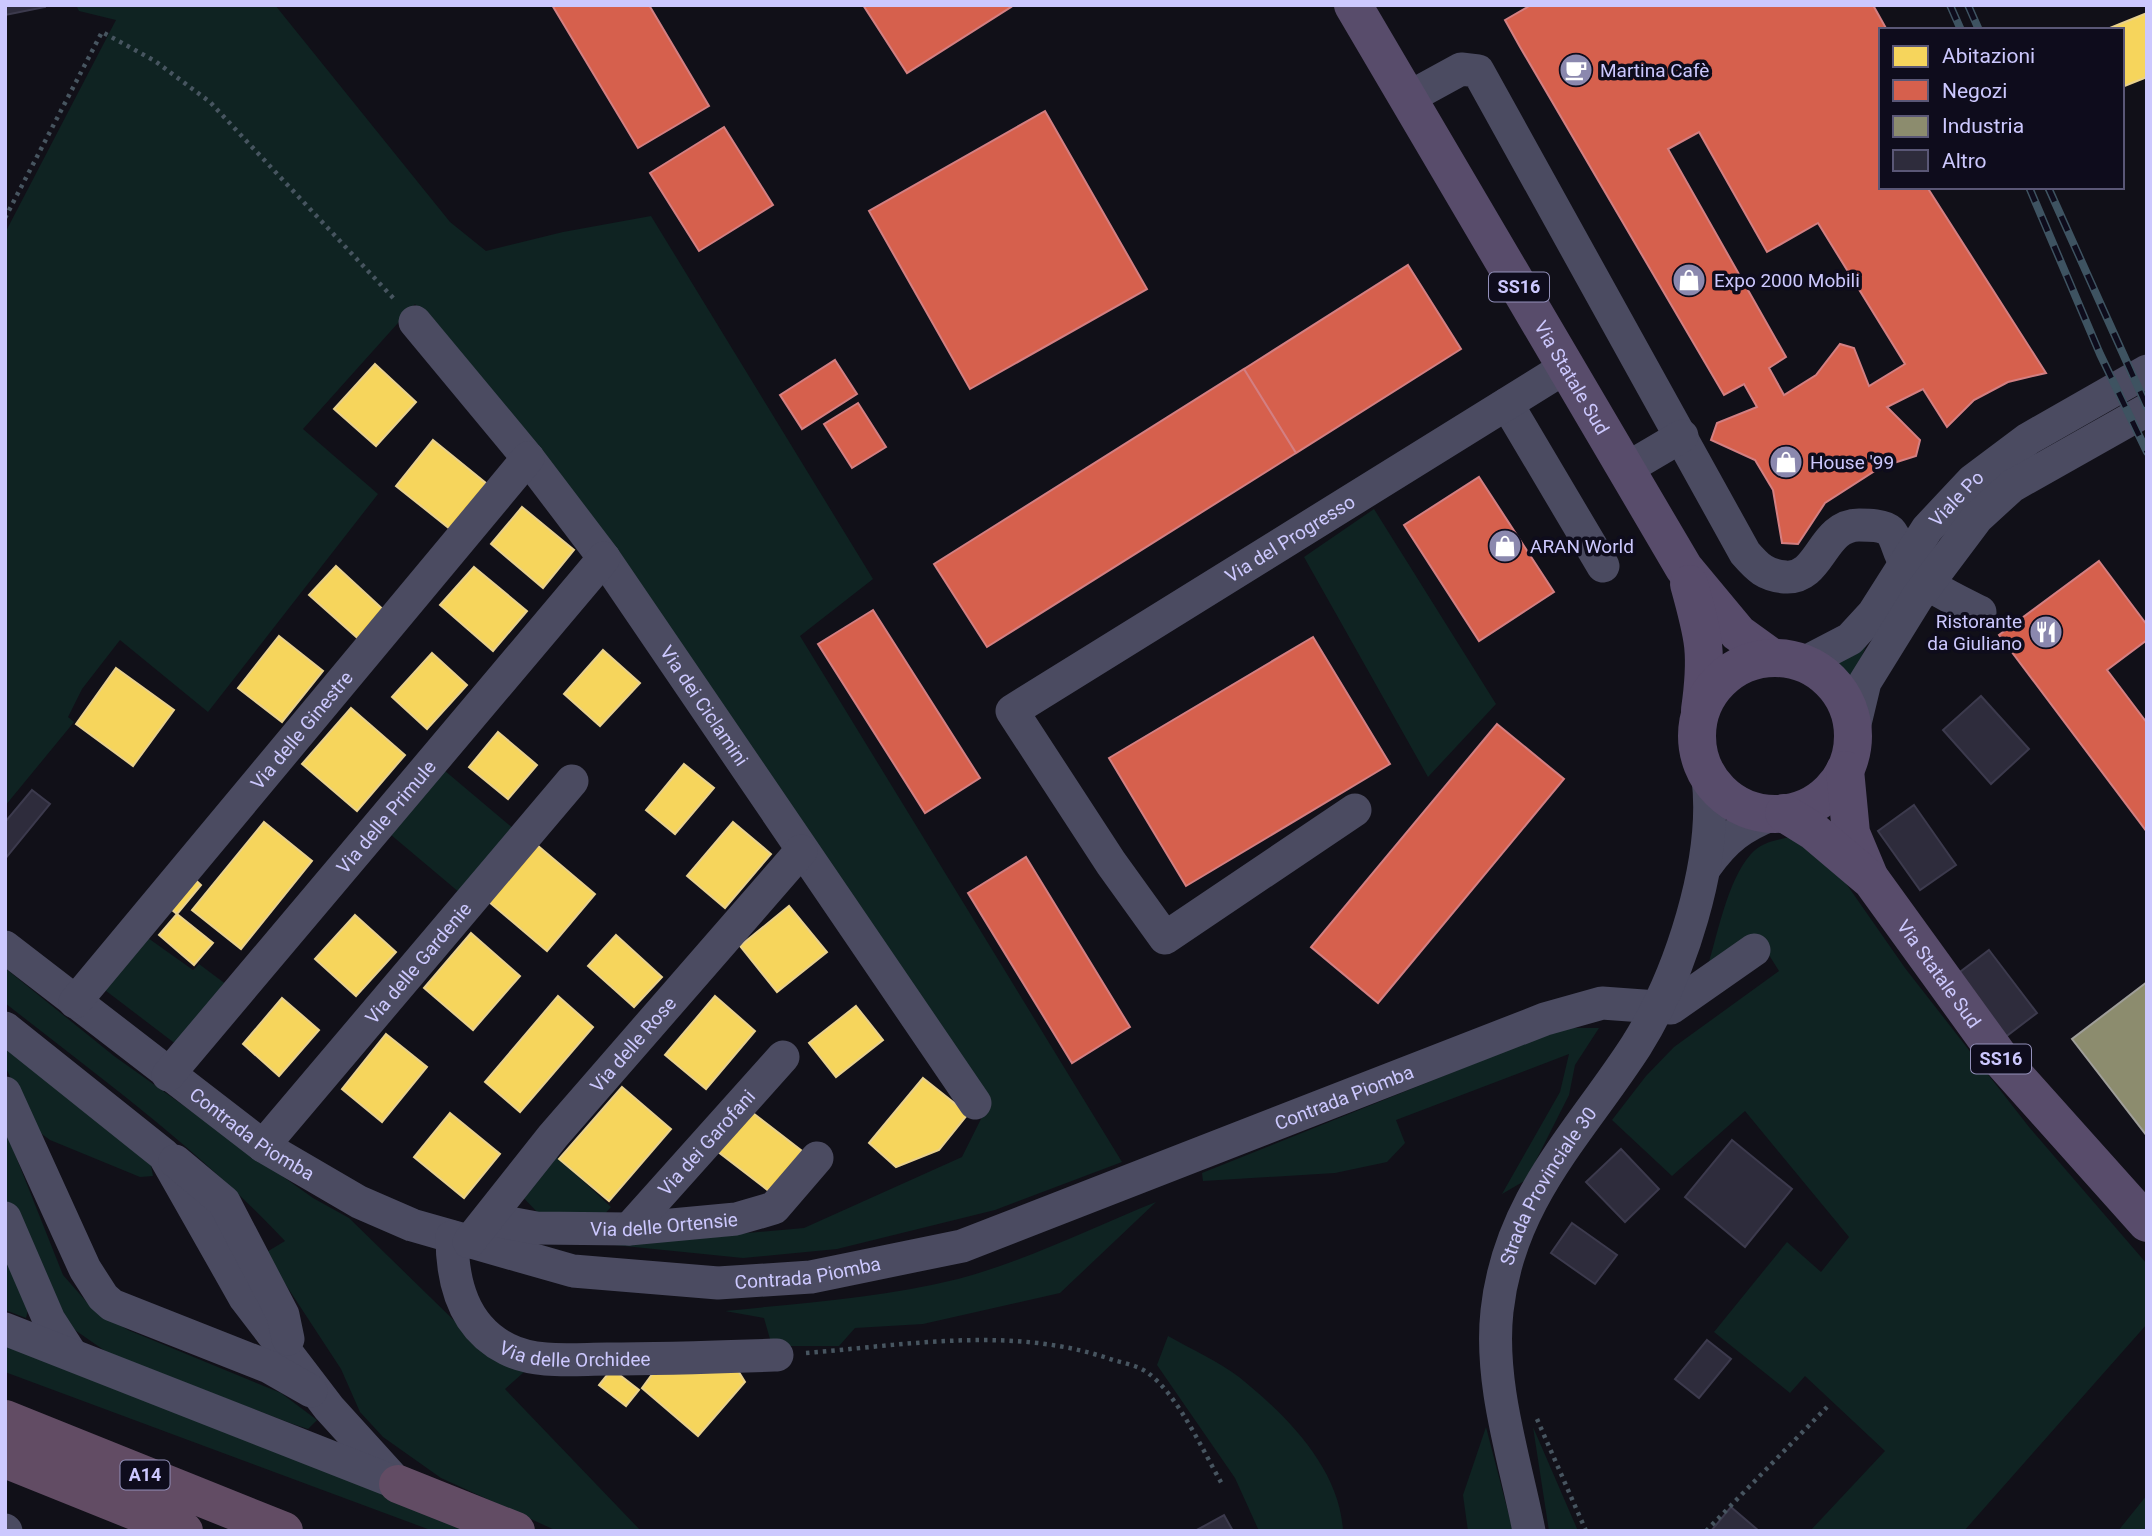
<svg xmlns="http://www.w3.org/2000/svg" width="2152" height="1536" font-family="Roboto,sans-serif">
<rect width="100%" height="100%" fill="#111018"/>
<path fill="#0f2322" d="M 76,5 L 275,5 L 450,222 L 486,251 L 563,232 L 651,216 L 873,579 L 800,636 L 1122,1162 L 995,1210 L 837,1249 L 743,1258 L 525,1236 L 636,1243 L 804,1228 L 962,1157 L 989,1103 L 617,553 L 415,304 L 303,429 L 378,494 L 208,712 L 120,640 L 82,689 L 68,717 L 74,722 L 5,806 L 5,233 L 116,20 L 79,11 Z
M 1374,509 L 1496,704 L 1428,777 L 1304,557 Z
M 1874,627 L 1849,687 L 1826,661 Z
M 438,765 L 514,829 L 460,893 L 384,829 Z
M 1790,837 L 1822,849 L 1905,968 L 2029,1127 L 2147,1264 L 2147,1324 L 1964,1531 L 1810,1531 L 1885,1451 L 1805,1376 L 1790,1393 L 1714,1332 L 1787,1242 L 1821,1272 L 1849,1237 L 1745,1111 L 1672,1176 L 1612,1120 L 1646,1076 L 1674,1047 L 1779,971 L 1759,939 L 1706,972 C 1717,938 1727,880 1751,854 C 1761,842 1777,840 1790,837 Z
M 141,933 L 193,970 L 199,964 L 227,985 L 177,1045 L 97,984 Z
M 5,968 L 114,1056 L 313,1198 L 349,1218 L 471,1337 L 532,1365 L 505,1389 L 641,1531 L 557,1531 L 441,1478 L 383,1437 L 360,1412 L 341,1369 L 265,1253 L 285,1241 C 201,1151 102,1079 5,1003 Z
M 1563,1028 L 1599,1028 L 1575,1065 L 1569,1095 L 1526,1180 L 1502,1194 L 1560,1092 L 1569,1054 L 1396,1120 L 1405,1143 L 1387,1162 L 1335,1173 L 1203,1181 L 1202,1173 Z
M 5,1045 L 151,1165 L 153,1176 L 140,1177 L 50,1140 L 35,1129 L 5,1066 Z
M 5,1129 L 63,1275 L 92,1308 L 128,1330 L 281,1393 L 317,1420 L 308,1429 L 290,1423 L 108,1353 L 72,1328 L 30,1259 L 5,1201 Z
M 552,1152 L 611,1207 L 600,1219 L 539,1214 L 517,1191 Z
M 1156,1202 L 1060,1293 L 923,1324 L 855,1328 L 839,1346 L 772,1346 L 764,1318 L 725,1311 C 803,1303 882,1298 958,1279 C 1026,1261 1091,1228 1156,1202 Z
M 5,1246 L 29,1306 L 26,1318 L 5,1310 Z
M 1168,1336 C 1191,1349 1218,1361 1239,1377 C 1285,1414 1340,1468 1343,1531 L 1259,1531 L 1235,1478 L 1157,1365 Z
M 5,1339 L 488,1531 L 433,1531 L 5,1372 Z
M 1486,1427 L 1513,1531 L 1468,1531 L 1463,1495 Z
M 1533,1427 L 1578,1531 L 1549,1531 Z
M 2147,1495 L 2147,1531 L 2118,1531 Z"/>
<path fill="#f6d55c" stroke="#e9d18d" stroke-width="2" d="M 2147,13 L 2147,77 L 2122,87 L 2122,30 L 2105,30 Z
M 375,364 L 416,402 L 376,446 L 334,409 Z
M 433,440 L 487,484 L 450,529 L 396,486 Z
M 522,507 L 574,550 L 543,588 L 491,544 Z
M 336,566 L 388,614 L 362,642 L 309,595 Z
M 474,567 L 527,611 L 493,651 L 440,605 Z
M 279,636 L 323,671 L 282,722 L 238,688 Z
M 603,650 L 640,683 L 600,726 L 564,694 Z
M 432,653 L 467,685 L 427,729 L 392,697 Z
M 116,668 L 174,710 L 133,766 L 76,724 Z
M 351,708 L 405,755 L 357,811 L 302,764 Z
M 498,732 L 537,765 L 508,799 L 469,767 Z
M 684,764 L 714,788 L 675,834 L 646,810 Z
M 264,822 L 312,861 L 241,949 L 192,910 Z
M 733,822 L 771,854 L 725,908 L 687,876 Z
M 537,845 L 595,894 L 547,951 L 489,902 Z
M 189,874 L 201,885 L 177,914 L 165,904 Z
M 789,906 L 827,952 L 777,992 L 740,946 Z
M 177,914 L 213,943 L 194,965 L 159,935 Z
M 355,915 L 396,952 L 356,996 L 315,959 Z
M 471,933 L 520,976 L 473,1030 L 424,988 Z
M 616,935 L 662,977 L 634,1007 L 588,966 Z
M 558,996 L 593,1027 L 520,1112 L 485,1082 Z
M 715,996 L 755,1031 L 706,1089 L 665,1055 Z
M 282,998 L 319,1030 L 279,1076 L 243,1044 Z
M 856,1006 L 883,1040 L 836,1077 L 809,1043 Z
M 386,1034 L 427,1067 L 382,1122 L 342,1089 Z
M 923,1078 L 968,1114 L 939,1150 L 896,1167 L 869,1143 Z
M 622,1087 L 671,1129 L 609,1201 L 559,1159 Z
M 749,1110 L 802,1151 L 770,1192 L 717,1151 Z
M 450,1113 L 500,1154 L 464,1198 L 414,1157 Z
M 612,1369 L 639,1390 L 626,1406 L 599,1385 Z
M 656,1369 L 737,1369 L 745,1382 L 698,1436 L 642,1388 Z"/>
<path fill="#d6604d" stroke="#d37f82" stroke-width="2" fill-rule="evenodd" d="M 552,5 L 649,5 L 709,106 L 638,148 Z
M 863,5 L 1009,5 L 1011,7 L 907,73 Z
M 1531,5 L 1873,5 L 1887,30 L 1881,30 L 1881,187 L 1927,187 L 2046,373 L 2008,382 L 1974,400 L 1947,427 L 1923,389 L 1887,407 L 1920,440 L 1916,456 L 1881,467 L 1825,503 L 1798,544 L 1782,543 L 1773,490 L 1755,460 L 1711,440 L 1717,423 L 1757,407 L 1744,384 L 1724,395 L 1520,47 L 1505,20 ZM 1699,132 L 1767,252 L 1818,223 L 1905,364 L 1869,386 L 1854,348 L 1840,344 L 1816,375 L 1784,395 L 1769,368 L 1786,357 L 1668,149 Z
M 1045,111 L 1147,289 L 970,389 L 869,211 Z
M 724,127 L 773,205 L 699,251 L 650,173 Z
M 1408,265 L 1461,349 L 1296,453 L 1244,369 Z
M 835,360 L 857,394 L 802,429 L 780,395 Z
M 1244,369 L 1296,453 L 987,647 L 934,564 Z
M 858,403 L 886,447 L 852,468 L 824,424 Z
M 1479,477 L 1554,592 L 1479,641 L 1404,525 Z
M 2099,561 L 2147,625 L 2147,640 L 2107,670 L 2147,723 L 2147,832 L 1999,635 Z
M 873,610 L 980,778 L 925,813 L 818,644 Z
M 1313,637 L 1390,764 L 1186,886 L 1109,758 Z
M 1497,724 L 1564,779 L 1378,1003 L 1311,947 Z
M 1026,857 L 1130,1027 L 1072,1063 L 968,893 Z"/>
<path fill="#8c8c6e" stroke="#9f9e99" stroke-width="2" d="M 2147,982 L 2147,1136 L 2072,1039 Z"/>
<path fill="#2e2c3c" stroke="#3c3a4d" stroke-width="2" d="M 5,5 L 45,5 L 45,7 L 5,15 Z
M 1981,696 L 2029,749 L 1991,784 L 1943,730 Z
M 32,790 L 50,804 L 5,859 L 5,822 Z
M 1914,805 L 1956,865 L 1920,890 L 1878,831 Z
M 1989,950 L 2037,1013 L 2004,1038 L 1956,975 Z
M 1732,1140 L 1792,1189 L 1745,1247 L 1685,1197 Z
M 1621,1149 L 1659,1189 L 1625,1222 L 1586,1182 Z
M 1572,1223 L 1617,1255 L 1595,1284 L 1551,1253 Z
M 1707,1340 L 1731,1359 L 1699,1398 L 1675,1379 Z
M 1731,1507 L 1759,1531 L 1711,1531 Z
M 1224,1515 L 1233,1531 L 1195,1531 Z"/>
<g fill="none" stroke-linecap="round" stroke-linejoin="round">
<path stroke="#475560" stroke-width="4.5" stroke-dasharray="3.5 5" stroke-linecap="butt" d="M 5,218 L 102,32 L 155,61 L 210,102 L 396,301
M 806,1353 C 908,1345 1014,1325 1113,1360 C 1124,1363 1139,1366 1148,1373 C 1178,1395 1203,1451 1222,1484
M 1537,1419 L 1586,1531
M 1706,1531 L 1827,1407"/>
<g stroke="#4b4b61" stroke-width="33">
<path d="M 1408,98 L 1461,69 L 1478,71 L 1745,553 C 1758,568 1765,575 1785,577 C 1821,580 1821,525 1859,525 C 1868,525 1884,525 1890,531 C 1897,538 1898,552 1904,560 C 1921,585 1954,599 1980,612"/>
<path id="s1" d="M 415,322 L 528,458 L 604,558 L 975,1103"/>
<path d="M 1507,404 L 1603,566"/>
<path d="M 1626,469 L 1682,436"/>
<path id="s2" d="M 1804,663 L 1850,639 L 1873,614 L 1927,529 L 1972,481 L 2028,439 L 2147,371"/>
<path d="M 1853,732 L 1865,682 L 1917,598 L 1977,518 L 2012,486 L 2147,410"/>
<path id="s3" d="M 1355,810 L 1165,938 L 1111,863 L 1012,711 L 1566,367"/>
<path d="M 1706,866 C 1725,839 1742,826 1773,814"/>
<path id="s4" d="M 5,947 L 263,1146 L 359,1202 L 412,1225 L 573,1271 L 718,1283 L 811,1277 L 962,1246 L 1545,1019 L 1602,1003 L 1671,1008 L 1754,950"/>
<path id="s5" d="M 75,1002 L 528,458"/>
<path d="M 5,1028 L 164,1155 L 245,1298 L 329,1408 L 398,1484"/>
<path id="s6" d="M 168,1075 L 604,558"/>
<path d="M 5,1093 L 85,1269 L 103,1297 L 112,1305 L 269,1367 L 311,1391"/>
<path id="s7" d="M 263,1146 L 572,781"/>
<path d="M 175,1161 L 224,1202 L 283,1315 L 288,1339"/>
<path d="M 5,1218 L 49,1320 L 71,1354"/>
<path id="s8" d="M 488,1219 L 536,1228 L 629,1229 L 736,1219 L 774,1208 L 817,1158"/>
<path id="s9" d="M 629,1229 L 783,1057"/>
<path id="s10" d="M 452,1237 C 452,1282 463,1327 507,1349 C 536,1364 575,1359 607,1359 C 664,1359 720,1357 777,1355"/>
<path id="s11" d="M 469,1242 L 553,1136 L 801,851"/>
<path d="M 5,1329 L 392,1481"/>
<path d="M 5,1530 L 6,1531"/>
<path id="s12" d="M 1529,1531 C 1515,1460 1489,1383 1497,1311 C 1509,1200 1579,1134 1636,1046 C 1680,976 1718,861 1708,778"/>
</g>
<g stroke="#584c6b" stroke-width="38">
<path id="s13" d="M 1353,5 L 1684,568 L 1738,633 L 1771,657"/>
<path d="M 1689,584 C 1704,638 1708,653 1700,710"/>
<circle cx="1775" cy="736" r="78"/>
<path d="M 1845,770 L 1851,833 L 1869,876"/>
<path id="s14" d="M 1784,813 L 1813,831 L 1872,881 L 2003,1062 L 2147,1223"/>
</g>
<path stroke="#624c64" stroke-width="38" d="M 5,1419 L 284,1531
M 5,1459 L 184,1531
M 398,1484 L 516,1531"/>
<defs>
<path id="rail" d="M 1950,5 L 1961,30
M 1968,5 L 1979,30
M 2029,187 L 2100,354 L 2147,452
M 2048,187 L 2147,407"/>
</defs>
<use href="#rail" stroke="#3e5361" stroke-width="8"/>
<use href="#rail" stroke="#0e0c1c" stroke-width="5" stroke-dasharray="16" stroke-linecap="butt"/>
</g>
<defs>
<symbol id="cafe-disc" viewBox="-11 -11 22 22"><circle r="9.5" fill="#8b88ae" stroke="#0e0c1c"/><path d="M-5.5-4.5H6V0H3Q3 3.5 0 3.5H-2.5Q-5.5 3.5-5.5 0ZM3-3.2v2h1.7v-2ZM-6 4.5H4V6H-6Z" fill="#fff"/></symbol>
<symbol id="shop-disc" viewBox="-11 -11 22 22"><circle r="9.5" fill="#8b88ae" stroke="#0e0c1c"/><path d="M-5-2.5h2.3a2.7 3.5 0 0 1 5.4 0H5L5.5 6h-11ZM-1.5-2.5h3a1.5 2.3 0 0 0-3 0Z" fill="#fff"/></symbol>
<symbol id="restaurant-disc" viewBox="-11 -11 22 22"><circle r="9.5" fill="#8b88ae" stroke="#0e0c1c"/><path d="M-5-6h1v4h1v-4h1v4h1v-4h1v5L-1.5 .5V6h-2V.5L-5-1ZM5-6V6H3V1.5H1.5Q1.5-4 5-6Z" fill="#fff"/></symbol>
</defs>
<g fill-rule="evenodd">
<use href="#cafe-disc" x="1557" y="51" width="38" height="38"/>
<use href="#shop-disc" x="1670" y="261" width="38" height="38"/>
<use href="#shop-disc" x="1767" y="443" width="38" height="38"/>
<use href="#shop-disc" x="1486" y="527" width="38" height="38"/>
<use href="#restaurant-disc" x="2027" y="613" width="38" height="38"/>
</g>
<g text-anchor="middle" stroke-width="7" stroke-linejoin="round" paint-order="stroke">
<g fill="#0e0c1c" stroke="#9390ba" stroke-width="2">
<rect x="1489" y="272.5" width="60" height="29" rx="5"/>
<rect x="1971" y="1044.5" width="60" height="29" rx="5"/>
<rect x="120.5" y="1460.5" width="49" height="29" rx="5"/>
</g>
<g font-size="18" font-weight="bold" fill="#ccc8fe">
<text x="1519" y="293">SS16</text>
<text x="2001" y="1065">SS16</text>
<text x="145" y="1481">A14</text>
</g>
<g font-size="19" fill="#ccc8fe" stroke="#0e0c1c" text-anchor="start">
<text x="1600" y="77">Martina Cafè</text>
<text x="1714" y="287">Expo 2000 Mobili</text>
<text x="1810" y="469">House '99</text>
<text x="1530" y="553">ARAN World</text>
<text x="2022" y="628" text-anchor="end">Ristorante<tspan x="2022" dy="22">da Giuliano</tspan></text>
</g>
<g font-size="19" fill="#ccc8fe" stroke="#0e0c1c">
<text dy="7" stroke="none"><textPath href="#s13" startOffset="432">Via Statale Sud</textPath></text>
<text dy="7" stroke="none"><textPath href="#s2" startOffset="229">Viale Po</textPath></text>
<text dy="7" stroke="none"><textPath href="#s3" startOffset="830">Via del Progresso</textPath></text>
<text dy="7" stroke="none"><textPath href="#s1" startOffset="481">Via dei Ciclamini</textPath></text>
<text dy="7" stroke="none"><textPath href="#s5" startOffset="354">Via delle Ginestre</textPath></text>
<text dy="7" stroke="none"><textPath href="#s6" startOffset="338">Via delle Primule</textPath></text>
<text dy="7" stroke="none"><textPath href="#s7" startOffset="240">Via delle Gardenie</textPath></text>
<text dy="7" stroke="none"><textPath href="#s14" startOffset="226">Via Statale Sud</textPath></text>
<text dy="7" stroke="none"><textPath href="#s11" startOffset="257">Via delle Rose</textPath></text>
<text dy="7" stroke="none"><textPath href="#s4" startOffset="1465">Contrada Piomba</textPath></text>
<text dy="7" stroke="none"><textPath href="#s4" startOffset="310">Contrada Piomba</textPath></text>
<text dy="7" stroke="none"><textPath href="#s9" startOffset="116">Via dei Garofani</textPath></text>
<text dy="7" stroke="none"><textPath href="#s12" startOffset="360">Strada Provinciale 30</textPath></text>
<text dy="7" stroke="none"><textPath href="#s8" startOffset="177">Via delle Ortensie</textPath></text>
<text dy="7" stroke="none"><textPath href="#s4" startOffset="898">Contrada Piomba</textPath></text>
<text dy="7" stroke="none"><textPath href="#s10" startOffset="201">Via delle Orchidee</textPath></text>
</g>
</g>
<rect width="2152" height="1536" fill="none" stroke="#ccc8fe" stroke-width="14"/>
<rect x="1879" y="28" width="245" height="161" fill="#0e0c1c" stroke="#5a5776" stroke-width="2"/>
<rect x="1893" y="46" width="35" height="21" fill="#f6d55c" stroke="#5a5776" stroke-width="2"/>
<text x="1942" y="63" font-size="21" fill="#ccc8fe">Abitazioni</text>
<rect x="1893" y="80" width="35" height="21" fill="#d6604d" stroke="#5a5776" stroke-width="2"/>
<text x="1942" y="98" font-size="21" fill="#ccc8fe">Negozi</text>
<rect x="1893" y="116" width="35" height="21" fill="#8c8c6e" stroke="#5a5776" stroke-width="2"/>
<text x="1942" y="133" font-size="21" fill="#ccc8fe">Industria</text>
<rect x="1893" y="150" width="35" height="21" fill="#2e2c3c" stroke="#5a5776" stroke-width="2"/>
<text x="1942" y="168" font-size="21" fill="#ccc8fe">Altro</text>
</svg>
